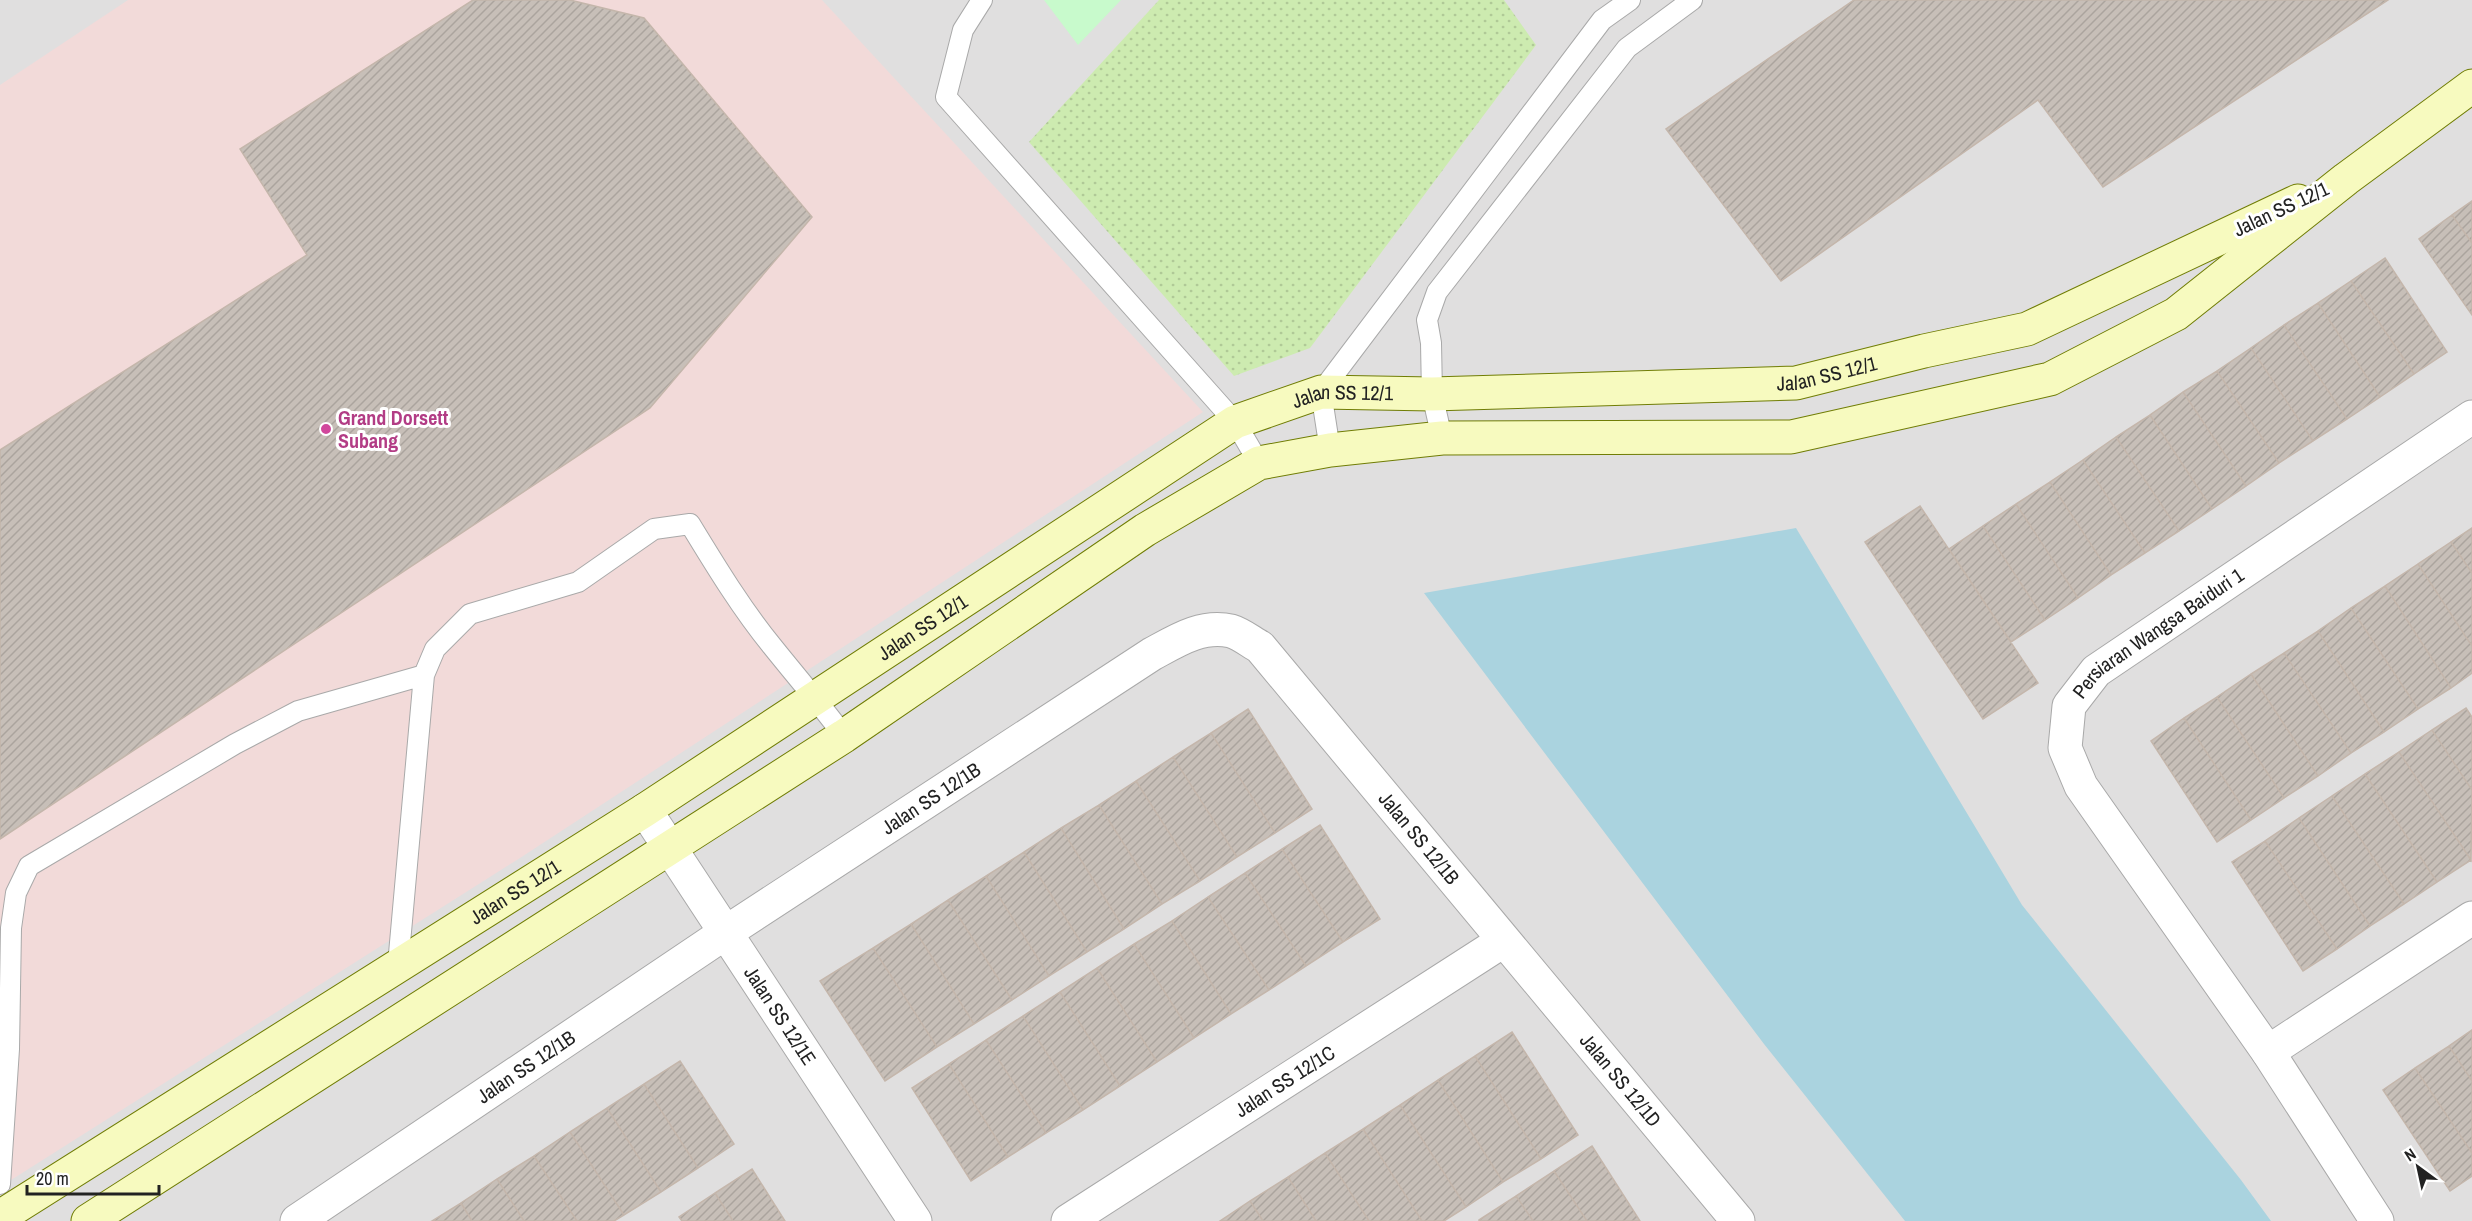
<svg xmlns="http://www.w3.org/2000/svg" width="2472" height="1221" font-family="'Archivo Narrow',sans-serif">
<defs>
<pattern id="grass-dots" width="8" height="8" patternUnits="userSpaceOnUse" patternTransform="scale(1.5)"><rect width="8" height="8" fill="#cdebb0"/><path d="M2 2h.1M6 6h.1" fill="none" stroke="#b0c997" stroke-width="1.8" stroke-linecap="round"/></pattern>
<pattern id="building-hatch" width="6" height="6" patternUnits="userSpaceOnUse" patternTransform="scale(1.5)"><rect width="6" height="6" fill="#c7bfb8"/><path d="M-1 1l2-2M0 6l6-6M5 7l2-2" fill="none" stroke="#aba49e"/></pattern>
</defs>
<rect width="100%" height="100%" fill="#f2efe9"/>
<path fill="#e0dfdf" d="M 0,0 L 2472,0 L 2472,1221 L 0,1221 Z"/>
<path fill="#f2dad9" d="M 128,0 L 822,0 L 1203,412 L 520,858 L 0,1187 L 0,85 Z"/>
<path fill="url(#grass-dots)" d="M 1159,0 L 1504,0 L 1536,45 L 1310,348 L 1234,376 L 1029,142 Z"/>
<path fill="#c8facc" d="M 1044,0 L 1121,0 L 1078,45 Z"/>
<path fill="#aad3df" d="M 1796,528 L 2022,905 L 2241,1180 L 2271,1221 L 1905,1221 L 1764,1044 L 1424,593 Z"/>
<path fill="url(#building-hatch)" stroke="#c4b6ab" stroke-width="1.5" d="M 473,0 L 570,0 L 644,18 L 812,217 L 650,408 L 0,839 L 0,450 L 307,255 L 240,149 Z
M 1854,0 L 2388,0 L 2103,187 L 2038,100 L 1781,281 L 1666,129 Z
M 2472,201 L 2472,243 L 2452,215 Z
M 2452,215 L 2472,243 L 2472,315 L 2419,239 Z
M 2385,258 L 2447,352 L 2414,374 L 2351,281 Z
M 2351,281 L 2414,374 L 2380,397 L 2318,303 Z
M 2318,303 L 2380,397 L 2347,419 L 2284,325 Z
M 2284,325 L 2347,419 L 2313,441 L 2251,348 Z
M 2251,348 L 2313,441 L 2279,463 L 2217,371 Z
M 2217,371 L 2279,463 L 2246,486 L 2183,392 Z
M 2183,392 L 2246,486 L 2212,509 L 2150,415 Z
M 2150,415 L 2212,509 L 2179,531 L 2116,437 Z
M 2116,437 L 2179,531 L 2145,553 L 2083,460 Z
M 2083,460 L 2145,553 L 2111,575 L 2050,482 Z
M 2050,482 L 2111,575 L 2078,598 L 2016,504 Z
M 2016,504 L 2078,598 L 2045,620 L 1983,526 Z
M 1920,506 L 2038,683 L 1983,719 L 1865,542 Z
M 1983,526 L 2045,620 L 2011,642 L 1949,549 Z
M 2472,528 L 2472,573 L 2451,542 Z
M 2451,542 L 2472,573 L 2472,646 L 2418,564 Z
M 2418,564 L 2472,646 L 2472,673 L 2451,688 L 2385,586 Z
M 2385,586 L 2451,688 L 2418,709 L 2351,608 Z
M 2351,608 L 2418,709 L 2384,732 L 2318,631 Z
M 2318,631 L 2384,732 L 2351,753 L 2284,653 Z
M 2284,653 L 2351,753 L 2318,776 L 2251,674 Z
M 2251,674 L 2318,776 L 2284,798 L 2217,697 Z
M 2217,697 L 2284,798 L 2251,820 L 2184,718 Z
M 2466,708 L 2472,717 L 2472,790 L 2432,730 Z
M 1248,709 L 1312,809 L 1275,833 L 1211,733 Z
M 2184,718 L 2251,820 L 2217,842 L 2151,741 Z
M 2432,730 L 2472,790 L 2471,860 L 2399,752 Z
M 1211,733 L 1275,833 L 1237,857 L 1173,757 Z
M 2399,752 L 2471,860 L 2437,882 L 2365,774 Z
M 1173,757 L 1237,857 L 1200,881 L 1136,781 Z
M 2365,774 L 2437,882 L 2404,904 L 2332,796 Z
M 1136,781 L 1200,881 L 1162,904 L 1099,805 Z
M 2332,796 L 2404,904 L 2370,926 L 2299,818 Z
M 1099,805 L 1162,904 L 1124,929 L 1061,828 Z
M 2299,818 L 2370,926 L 2337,949 L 2265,841 Z
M 1320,825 L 1380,919 L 1343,942 L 1282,849 Z
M 1061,828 L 1124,929 L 1087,952 L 1024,852 Z
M 2265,841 L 2337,949 L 2303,971 L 2232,862 Z
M 1282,849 L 1343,942 L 1306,966 L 1245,873 Z
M 1024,852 L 1087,952 L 1049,976 L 986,876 Z
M 1245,873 L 1306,966 L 1269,990 L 1208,897 Z
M 986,876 L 1049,976 L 1012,1000 L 948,900 Z
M 1208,897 L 1269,990 L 1231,1014 L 1172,921 Z
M 948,900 L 1012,1000 L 974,1024 L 911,924 Z
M 1172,921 L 1231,1014 L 1194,1038 L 1134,944 Z
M 911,924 L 974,1024 L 937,1047 L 873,948 Z
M 1134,944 L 1194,1038 L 1157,1062 L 1097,968 Z
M 873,948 L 937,1047 L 885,1081 L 820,981 Z
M 1097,968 L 1157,1062 L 1120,1086 L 1060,992 Z
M 1060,992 L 1120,1086 L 1083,1110 L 1023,1016 Z
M 1023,1016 L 1083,1110 L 1046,1133 L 986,1040 Z
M 2472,1030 L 2472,1081 L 2449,1046 Z
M 1512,1032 L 1578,1135 L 1541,1159 L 1475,1056 Z
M 986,1040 L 1046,1133 L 1008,1157 L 949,1064 Z
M 2449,1046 L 2472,1081 L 2472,1153 L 2415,1068 Z
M 1475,1056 L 1541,1159 L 1503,1182 L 1438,1080 Z
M 680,1061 L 734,1144 L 698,1168 L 644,1084 Z
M 949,1064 L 1008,1157 L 971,1181 L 912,1088 Z
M 2415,1068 L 2472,1153 L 2472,1176 L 2450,1191 L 2383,1090 Z
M 1438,1080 L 1503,1182 L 1466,1207 L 1400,1105 Z
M 644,1084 L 698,1168 L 661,1192 L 607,1108 Z
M 1400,1105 L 1466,1207 L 1444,1221 L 1422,1221 L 1363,1129 Z
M 607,1108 L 661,1192 L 624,1215 L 570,1132 Z
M 1363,1129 L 1422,1221 L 1369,1221 L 1325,1153 Z
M 570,1132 L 624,1215 L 614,1221 L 577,1221 L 534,1156 Z
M 1592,1146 L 1640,1221 L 1587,1221 L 1554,1171 Z
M 1325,1153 L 1369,1221 L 1316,1221 L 1288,1177 Z
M 534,1156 L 577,1221 L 524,1221 L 497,1179 Z
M 752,1169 L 785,1221 L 733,1221 L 715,1193 Z
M 1554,1171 L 1587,1221 L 1533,1221 L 1516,1196 Z
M 1288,1177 L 1316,1221 L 1263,1221 L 1250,1201 Z
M 497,1179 L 524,1221 L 472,1221 L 461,1203 Z
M 715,1193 L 733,1221 L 682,1221 L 679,1217 Z
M 1516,1196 L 1533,1221 L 1479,1221 L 1479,1220 Z
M 1250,1201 L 1263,1221 L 1220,1221 Z
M 461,1203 L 472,1221 L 432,1221 Z"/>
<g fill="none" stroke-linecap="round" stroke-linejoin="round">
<defs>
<path id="lane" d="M 982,0 L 963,30 L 946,97 L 1235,422 L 1259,463
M 1442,438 L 1432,394 L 1431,343 L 1427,320 L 1437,292 L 1627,48 L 1692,0
M 1330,450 L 1321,392 L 1602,20 L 1630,0
M 398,965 L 424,675 L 435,649 L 470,614 L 578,582 L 654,529 L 690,524 C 715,565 741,608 772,646 C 796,676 821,705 844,736
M 0,1184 L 9,1049 L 11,928 L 16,893 L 29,866 L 235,744 L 298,711 L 424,675"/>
<g id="street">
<path id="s1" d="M 645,810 L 915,1221"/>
<path d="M 2268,1052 L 2472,918"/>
<path id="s2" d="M 297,1221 L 725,933 L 1152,654 C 1176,641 1202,624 1231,631 C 1241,634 1251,642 1260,647 L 1738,1221"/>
<path id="s3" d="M 1068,1221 L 1503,941"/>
<path id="s4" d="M 2377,1221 L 2268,1052 L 2081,786 L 2065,748 L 2069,706 L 2096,671 L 2472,417"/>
</g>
<g id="secondary">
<path id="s5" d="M 0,1217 L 645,810 L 1235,422 L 1321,392 L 1432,394 L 1796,383 L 1924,351 L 2027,329 L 2298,201"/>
<path d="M 88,1221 L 844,736 L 1145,530 L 1259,463 L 1330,450 L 1442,438 L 1791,437 L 2050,379 L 2176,314 L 2346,179 L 2472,86"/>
</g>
</defs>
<use href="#lane" stroke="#a9a9a9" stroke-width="22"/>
<use href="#street" stroke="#a9a9a9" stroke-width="35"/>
<use href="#secondary" stroke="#707d05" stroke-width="35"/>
<use href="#lane" stroke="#fff" stroke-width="20"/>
<use href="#street" stroke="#fff" stroke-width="33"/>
<use href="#secondary" stroke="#f7fabf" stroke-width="33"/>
</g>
<circle fill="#d1479c" stroke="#fff" stroke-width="2" cx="326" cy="429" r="6"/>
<g text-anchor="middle" stroke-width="6" stroke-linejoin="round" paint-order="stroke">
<g font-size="20" fill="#222" stroke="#fff">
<text transform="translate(2281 209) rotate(-25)" y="7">Jalan SS 12/1</text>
<text dy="7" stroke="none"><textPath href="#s5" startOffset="2067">Jalan SS 12/1</textPath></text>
<text dy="7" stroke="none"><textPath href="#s5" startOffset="1581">Jalan SS 12/1</textPath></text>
<text dy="7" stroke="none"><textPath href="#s5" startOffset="1095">Jalan SS 12/1</textPath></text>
<text dy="7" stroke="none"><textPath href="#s4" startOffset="726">Persiaran Wangsa Baiduri 1</textPath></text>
<text dy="7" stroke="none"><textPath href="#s2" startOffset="762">Jalan SS 12/1B</textPath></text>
<text dy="7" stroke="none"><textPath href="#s2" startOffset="1392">Jalan SS 12/1B</textPath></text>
<text dy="7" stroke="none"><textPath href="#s5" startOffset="609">Jalan SS 12/1</textPath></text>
<text dy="7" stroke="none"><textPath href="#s1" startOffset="246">Jalan SS 12/1E</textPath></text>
<text dy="7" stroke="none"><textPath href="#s2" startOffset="276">Jalan SS 12/1B</textPath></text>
<text dy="7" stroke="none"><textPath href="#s3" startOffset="258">Jalan SS 12/1C</textPath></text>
<text dy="7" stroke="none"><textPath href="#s2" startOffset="1707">Jalan SS 12/1D</textPath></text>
</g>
<g font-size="20" font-weight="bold" fill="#b23c85" stroke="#fff" text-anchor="start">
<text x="338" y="425">Grand Dorsett<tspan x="338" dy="23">Subang</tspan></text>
</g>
</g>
<g transform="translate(2418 1167) rotate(327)" stroke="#ffffff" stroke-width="4.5" paint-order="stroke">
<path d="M0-4.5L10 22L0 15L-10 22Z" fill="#222222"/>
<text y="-9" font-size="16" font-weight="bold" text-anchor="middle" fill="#222222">N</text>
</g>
<path d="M27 1185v9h132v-9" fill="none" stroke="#222222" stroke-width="3"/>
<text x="36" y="1185" font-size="18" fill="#222222" stroke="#ffffff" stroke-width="4.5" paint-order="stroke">20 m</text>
</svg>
